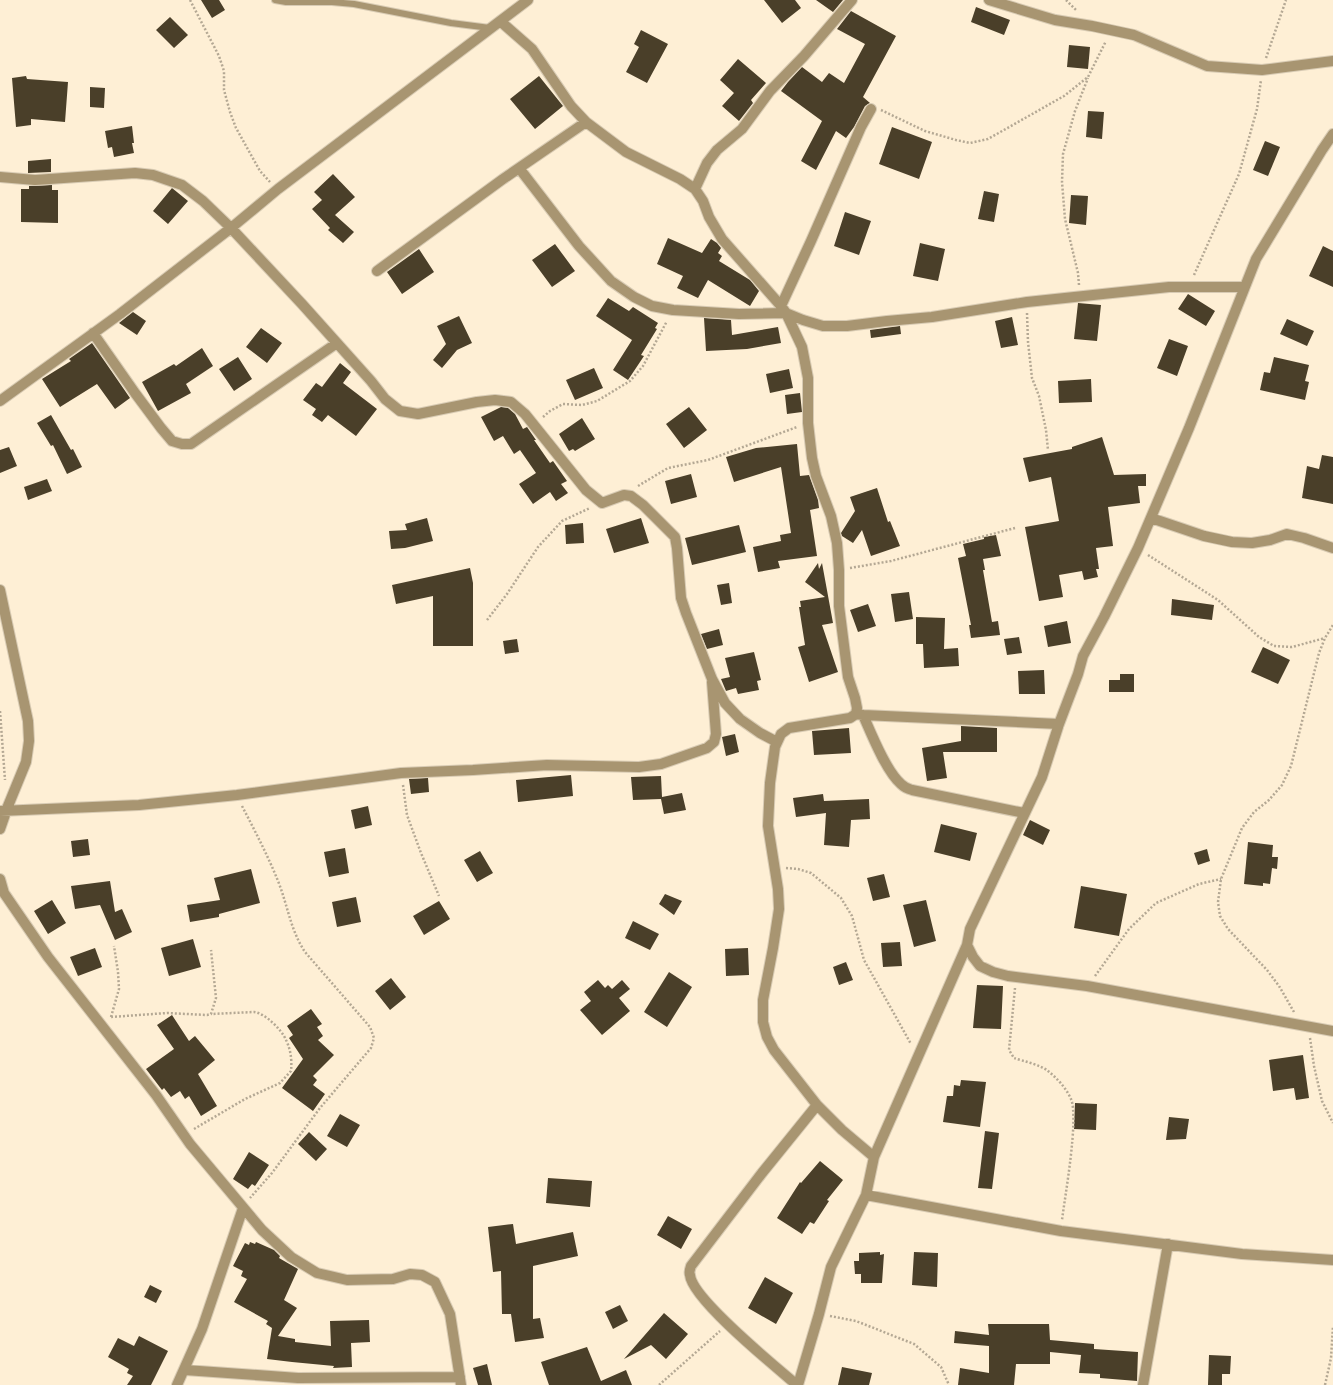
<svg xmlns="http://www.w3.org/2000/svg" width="1333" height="1385" font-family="'Fira Sans',sans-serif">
<rect width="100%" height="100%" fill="#feefd5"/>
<path fill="#4a3f29" d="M201,0H219L225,10L212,18Z
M764,0H795L801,8L782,23Z
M816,0H843L833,12Z
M976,7L1010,20L1004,35L971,22Z
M851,11L896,36L863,97L870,103L865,106L854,127L846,138L836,131L816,170L801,161L822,121L781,91L788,82L802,67L822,82L829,73L844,83L865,44L837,29Z
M170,17L188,35L174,48L156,30Z
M641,30L668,44L647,83L626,72L639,47L634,44Z
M1069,45L1090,47L1088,69L1067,67Z
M738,59L766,83L751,100L753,103L739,121L722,106L734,93L720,80Z
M26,76L27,79L68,82L65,122L31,119V125L16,127L12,78Z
M539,76L563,106L535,129L510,99Z
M90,87L105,88L104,108L90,107Z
M1088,111L1104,112L1102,139L1086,137Z
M132,126L134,143H132L134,153L114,157L112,147L108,148L105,131Z
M892,127L932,142L919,179L879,164Z
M1265,141L1280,147L1268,176L1253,170Z
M51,159V172L28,173V161Z
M333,174L355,197L335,215L354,232L343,243L328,230L330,228L312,209L322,200L314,192Z
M52,185V190H58V223L21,222V189H29V186Z
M172,188L188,201L168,224L153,211Z
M984,191L999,194L994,222L978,219Z
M1071,195L1088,196L1086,225L1069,223Z
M845,212L871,221L859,255L834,246Z
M668,238L702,253L711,239L717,243L721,248L718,253L722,256L719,261L750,280L759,291L750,306L708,280L698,298L677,288L683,276L657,264Z
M920,243L945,249L938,281L913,276Z
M555,244L575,271L552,287L532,260Z
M1323,246L1333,251V287L1309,276Z
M419,249L434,272L402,294L387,272Z
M1188,294L1215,311L1206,326L1178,309Z
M608,298L629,311L633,307L658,323L655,328L657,329L641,355L644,356L628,380L613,370L632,340L596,316Z
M1078,303L1101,305L1097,341L1074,339Z
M133,312L146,321L137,335L119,323Z
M459,316L472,343L457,350L442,368L433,360L446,344L437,326Z
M1012,317L1018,345L1001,348L995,321Z
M704,318L731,320L732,335L778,327L781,343L747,349L706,351Z
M1287,319L1314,331L1307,346L1280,334Z
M900,326L901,334L871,338L870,330Z
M261,328L282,343L267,363L246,347Z
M1169,339L1188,346L1177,376L1157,368Z
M92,343L130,398L115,409L97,384L60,407L42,379L71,361L69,359Z
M202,348L213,366L186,384L191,393L158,411L142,382L174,364L176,366Z
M238,357L252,379L234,391L219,369Z
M1274,357L1309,365L1305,381L1309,382L1305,400L1260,390L1264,372L1270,373Z
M340,363L351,372L343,383L377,409L356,436L328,415L322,422L312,415L316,409L303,400L316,383L322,387Z
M594,368L603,388L575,400L566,380Z
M789,369L793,388L770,393L766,374Z
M1091,379L1092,402L1059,403L1058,381Z
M800,393L802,412L787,414L785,395Z
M501,407L508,408L515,414L523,429L527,427L536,440H534L550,463L553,461L567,481L561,484L568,493L556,501L550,492L533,504L519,484L536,473L520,450L514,454L503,436L494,441L481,417Z
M689,407L707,430L684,448L666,424Z
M51,415L71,450L73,449L82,467L67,474L53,445L51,446L37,423Z
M582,418L595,439L575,451L573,449L569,451L559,434Z
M1102,437L1114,475L1146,474V486H1138L1140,503L1108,507L1113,546L1096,548L1099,569H1096L1098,577L1084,580L1082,571L1059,575L1063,597L1039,601L1025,527L1059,521L1051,477L1029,482L1023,458L1072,449V447Z
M797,444L800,476L809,475L818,500L819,508L810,510L817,556L778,561L780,568L758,572L753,547L781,541L780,535L791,533L781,467L734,482L726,457L756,448Z
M9,447L17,466L0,473V450Z
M1322,455L1333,457V504L1302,498L1307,466L1319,469Z
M691,474L697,497L671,504L665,481Z
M47,479L52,491L28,500L24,487Z
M877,488L888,522L890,521L900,546L871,556L862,530L853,543L842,536L841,533L855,511L850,497Z
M427,518L433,541L405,548L391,549L389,531L407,530L405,524Z
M641,518L649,543L614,553L606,529Z
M583,523L584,543L566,544L565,525Z
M739,525L746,552L692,565L685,538Z
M996,535L1001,556L983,559L985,570H983L992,622L998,621L1000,635L971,638L969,625H971L958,558L966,556L963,544L984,539V537Z
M818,563L819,569L822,563L833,623L822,625L838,672L809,682L798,647L805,645L799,607H801L800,601L825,597L805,582Z
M470,568L473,583V646H433V596L396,604L392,585Z
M729,583L732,603L721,605L717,585Z
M909,592L913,619L895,622L891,594Z
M1172,599L1214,605L1212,620L1171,615Z
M868,604L876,626L858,632L850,610Z
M916,617L945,618L944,649L958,648L959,666L924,668L923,644H916Z
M1067,621L1071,643L1048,647L1044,626Z
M719,629L723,645L707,649L701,634Z
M1019,637L1022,653L1007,655L1004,639Z
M517,639L519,652L505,654L503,641Z
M1263,647L1290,660L1278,684L1251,672Z
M754,652L761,680L757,681L759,690L738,694L736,688L726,691L721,679L730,677L725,658Z
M1044,670L1045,694H1019L1018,671Z
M1120,674H1134V692H1109V680H1120Z
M961,726L997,728V752H943L947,778L927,781L922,748L961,741Z
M849,728L851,753L814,755L812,731Z
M735,734L739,752L726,756L722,737Z
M571,775L573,796L518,802L516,780Z
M661,776L662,797L682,793L686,810L664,814L661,799L633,800L631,777Z
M428,778L429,792L411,794L409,779Z
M823,794L824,801L869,799L870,819L851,820L849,847L824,845L826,813L796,817L793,798Z
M368,806L372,825L355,829L351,810Z
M1030,820L1050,830L1043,845L1023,835Z
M941,824L977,833L970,861L934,852Z
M88,839L90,855L73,857L71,841Z
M1248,842L1273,845L1272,857H1278L1277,869L1272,868L1270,884L1263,883V886L1244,884Z
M345,848L349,873L329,877L324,852Z
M1207,849L1210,861L1198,865L1194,853Z
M480,851L493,873L477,882L464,860Z
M251,869L260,903L219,914V917L190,922L187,905L220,900L214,878Z
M884,874L890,897L873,901L867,878Z
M110,881L115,912L122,909L132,932L115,940L100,905L75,909L71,886Z
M1081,886L1127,894L1119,936L1074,928Z
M665,894L682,901L674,915L659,904Z
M356,897L361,922L337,927L332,902Z
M52,900L66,923L48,934L34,911Z
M926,900L936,941L914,947L903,905Z
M439,901L450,919L424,935L413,916Z
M633,921L659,934L650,950L625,938Z
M193,939L201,967L169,976L161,948Z
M900,942L902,966L883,967L881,943Z
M95,948L102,967L78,976L70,957Z
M748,948L749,975L726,976L725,949Z
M846,962L853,980L839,985L833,967Z
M669,972L692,987L667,1027L644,1012Z
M391,978L406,997L390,1010L375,991Z
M598,980L605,988L608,985L612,989L622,980L630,989L619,998L630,1011L602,1035L580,1010L591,1001L584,992Z
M977,985L1003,986L1001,1029L973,1028Z
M311,1009L322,1024L317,1027L323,1036L318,1040L334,1055L313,1076L317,1080L313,1085L325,1094L313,1111L282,1088L303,1059L289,1038L293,1035L287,1026Z
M172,1015L189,1041L195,1036L215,1060L198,1074L217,1106L201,1116L189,1096L185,1099L180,1091L171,1097L164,1088L162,1090L146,1069L174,1049L157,1025Z
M1303,1055L1309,1098L1296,1100L1294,1088L1273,1091L1269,1060Z
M961,1080L986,1082L980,1127L943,1122L947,1096H953L954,1085L960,1086Z
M1075,1103L1097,1104L1096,1130L1074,1129Z
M340,1114L360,1125L347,1147L327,1136Z
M1169,1117L1189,1119L1186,1139L1166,1140Z
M985,1131L999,1133L992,1189L978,1188Z
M309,1132L327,1149L316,1161L298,1144Z
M249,1152L269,1165L255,1186L252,1184L248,1189L233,1179Z
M820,1161L843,1180L827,1200L829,1201L814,1224L810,1222L802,1234L777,1218L800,1182L801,1183Z
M548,1178L592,1181L590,1207L546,1203Z
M668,1216L692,1229L681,1249L657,1235Z
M513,1224L516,1244L573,1232L578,1256L533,1266V1319L540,1318L544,1338L515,1342L511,1314H502L501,1271L493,1272L488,1227Z
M250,1242L255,1244L256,1242L274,1250L280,1256L279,1258L298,1269L284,1300L297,1308L278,1336L295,1339V1342L331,1346L330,1321L369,1320L370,1342L351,1343L352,1367L333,1368L334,1366L292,1362L267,1359L272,1328L266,1324L268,1321L234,1302L247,1279L241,1276L243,1271L233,1266L245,1243L249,1245Z
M880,1252V1255L884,1254L882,1283H861V1274H855L854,1261H859V1253Z
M914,1252L938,1253L937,1287L912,1285Z
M765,1277L793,1293L776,1324L748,1308Z
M150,1285L162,1291L156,1303L144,1297Z
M620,1305L628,1321L613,1329L605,1312Z
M664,1313L688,1334L666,1359L651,1345L624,1359Z
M988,1324H1049L1050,1340L1094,1344V1349L1138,1352L1137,1381L1100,1378V1374L1079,1373L1081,1355L1050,1352V1364H1016L1014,1385H958L960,1368L989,1373V1346L954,1343L955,1331L989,1335Z
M139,1336L168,1351L151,1385H127L133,1376L127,1373L129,1369L108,1357L118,1338L134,1346Z
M587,1347L601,1381L626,1370L632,1385H549L541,1362Z
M1209,1355L1231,1356L1230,1374H1222V1385H1208Z
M487,1364L492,1385H478L473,1368Z
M842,1367L872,1373L869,1385H838Z"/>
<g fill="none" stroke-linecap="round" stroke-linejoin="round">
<defs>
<path id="service" d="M275,0L286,2H332L354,4L451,23L490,28"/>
<path id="minor" d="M989,0L1055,20L1092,26L1134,35L1207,66L1262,70L1333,61
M500,21L532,49L571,106L586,122L626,152L680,179L695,189L703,201L709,217L722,239L781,306L786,313L802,347L808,378V423L812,458L816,476L831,516L837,543L839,570V606L848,677L855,698L857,708L856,714L850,718L789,728L781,734L775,747L770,783L768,826L778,889L779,909L773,948L763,1000V1022L767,1037L774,1050L817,1105L842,1130L874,1157
M1333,134L1322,150L1256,259L1189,428L1138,548L1104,617L1083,656L1078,674L1059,724L1042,777L970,929L967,945L973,957L980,966L993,972L1008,976L1087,986L1333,1031
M519,168L579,246L611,281L634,297L652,306L673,310L739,314L786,313L803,320L823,326H847L887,321L932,317L1027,302L1169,287H1245
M0,177L35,180L135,173L153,175L182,185L203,201L231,228L302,304L371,381L385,399L400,411L418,414L477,402L495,400L511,402L525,414L586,490L602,503L624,495L631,496L643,505L675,537L677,548L681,598L686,613L712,679L725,703L740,719L760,733L777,742
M695,189L707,163L717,150L742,129L770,91L804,56L852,0
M377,271L503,179L586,122
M781,306L811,241L861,127L871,109
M93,333L135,393L161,428L172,441L182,444H191L337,343
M0,401L120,314L231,228L278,189L528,0
M1151,518L1204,536L1232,542L1252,543L1270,540L1287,534L1304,538L1333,548
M0,590L28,721L29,741L26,762L8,806L0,829
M856,714L863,715C871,733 886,771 901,784C904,787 908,789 912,790L1024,813
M863,715L1059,724
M0,811L139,805L237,795L401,773L473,770L547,765L639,767L661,764L707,748L714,742L716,734L712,682
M0,879L4,893L48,957L156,1095L190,1144L262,1230L291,1257L317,1273L347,1280L393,1279L410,1274L422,1275L435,1282L450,1314L461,1385
M866,1195L1061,1231L1242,1254L1333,1260
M185,1370L298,1378L460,1377
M177,1385L202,1329L243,1208
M797,1385C776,1367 692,1299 690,1275C689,1273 690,1269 691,1266L762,1173L817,1105
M798,1385L819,1314L831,1267L866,1195L874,1157L967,945
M1143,1385L1168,1244"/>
</defs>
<use href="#service" stroke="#d8cbb4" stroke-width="8"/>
<use href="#minor" stroke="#d8cbb4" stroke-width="12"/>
<path stroke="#b4a894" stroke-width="2.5" stroke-dasharray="2 2" stroke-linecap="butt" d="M190,0L219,56L224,71V90L230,112L236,128L260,171L270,182
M1066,0L1077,11
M1266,58L1286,0
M881,110L925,131L956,140L970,143L988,139L1064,96L1088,77L1106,41
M1194,275L1239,174L1257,109L1261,80
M1079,285L1078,273L1065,219L1062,182L1063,154L1075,111L1088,78
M1027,313L1028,342L1032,378L1039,396L1046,430L1048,450
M543,417L550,411L563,404L582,405L597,401L630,381L643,366L667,321
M638,486L668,468L708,460L797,427
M1148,555L1218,600L1259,637L1274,646L1292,647L1325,638
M850,568L891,561L1015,528
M487,620L507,594L538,547L562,521L590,508
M0,711L5,780
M403,785L407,815L421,853L439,896
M242,806C255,831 268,856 278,881C288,906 290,929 305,952L370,1027L374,1038L371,1048L320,1108L272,1173L250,1198
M786,868L798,869L811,873L841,898L852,916L864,960L911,1044
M1095,976L1129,929L1156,903L1199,884L1221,879
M1015,988L1009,1050L1014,1058C1023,1061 1041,1065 1048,1071C1057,1078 1066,1088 1071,1099C1079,1118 1065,1196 1062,1220
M1294,1012L1279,986L1267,970L1228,929L1220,916L1218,902L1221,879L1242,828L1254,812L1269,800L1282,785L1291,766L1319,653L1325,638L1333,625
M111,1017L167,1013L207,1015L211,1014L216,998L211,950
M111,1017L119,989L118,972L114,946
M1310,1038L1314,1066L1322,1101L1333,1123
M194,1129L245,1099L280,1083L291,1071C292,1061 291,1050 286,1040C282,1030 265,1013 254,1012L211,1014
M830,1316L856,1321L914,1344L941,1367L949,1385
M659,1385L720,1331
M1325,1385L1331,1358L1333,1326"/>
<use href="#service" stroke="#a89571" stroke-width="6"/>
<use href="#minor" stroke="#a89571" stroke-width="10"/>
</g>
</svg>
